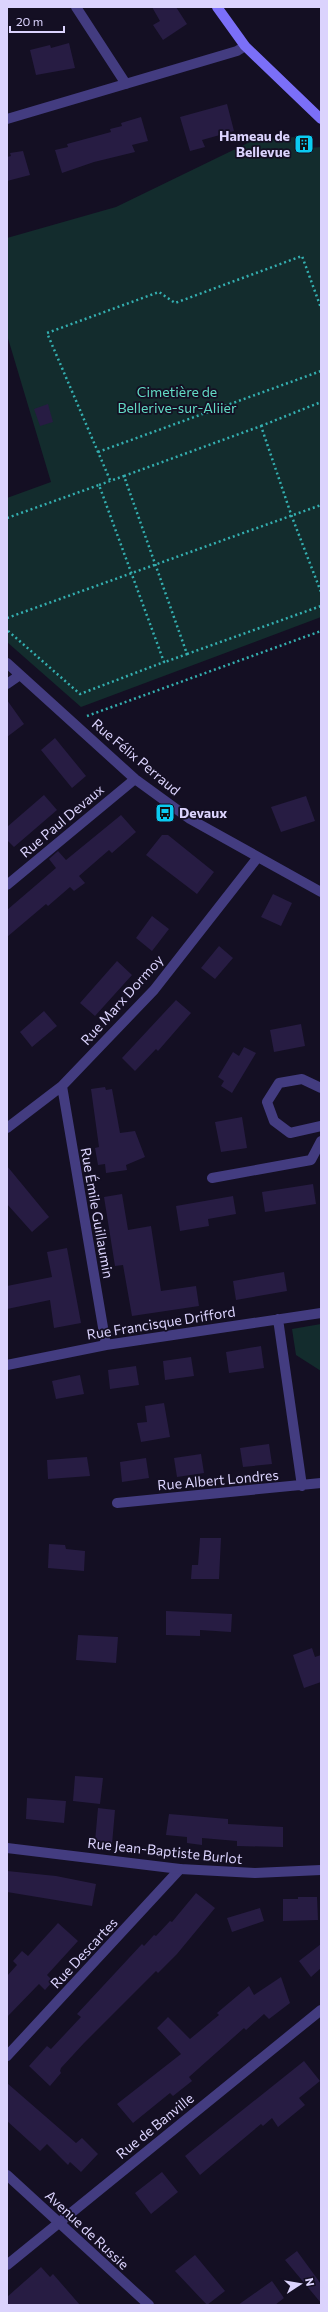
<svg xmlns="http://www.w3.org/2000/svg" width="328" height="2312" font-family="Commissioner,sans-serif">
<rect width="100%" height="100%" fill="#140f23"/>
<path fill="#132c2d" d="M298,137V149L321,147V617L81,707L7,642V498L51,482L7,335V238L116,207L256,139Z
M321,1324V1371L296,1355L292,1329Z"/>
<path fill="#271c43" d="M152,7H176L187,24L163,40L153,25L160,21Z
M69,43L75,68L36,75L30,50L50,45L51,48Z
M227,104L234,131L202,140L205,147L190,151L180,117Z
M141,117L148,141L132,145L135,152L94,162L62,173L55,150L68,147L67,144L111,132L110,129L122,126L121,123Z
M23,151L30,175L7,181V157L11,156L10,153Z
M48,404L53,422L40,426L34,409Z
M7,700L24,724L7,737Z
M55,738L86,776L72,788L41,750Z
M44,795L57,810L14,847L7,840V827Z
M306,796L315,821L281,832L271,807Z
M121,815L136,832L112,853L109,850L79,876L85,883L74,891L70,887L48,906L46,904L7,937V910L56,868L49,859L58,851L66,860Z
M162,835H168L214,872L197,894L146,855Z
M273,894L292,903L281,926L261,917Z
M152,916L169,929L152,951L136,938Z
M219,946L233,958L215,979L201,968Z
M117,961L132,975L95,1016L80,1003Z
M176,1000L191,1013L158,1051L156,1049L135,1071L122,1058Z
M44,1011L57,1026L32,1047L20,1032Z
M301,1024L305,1046L274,1052L270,1030Z
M244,1047L256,1053L232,1093L221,1086L224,1081L218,1077L233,1052L239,1056Z
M105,1087L106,1090L112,1089L120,1133L135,1131L145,1157L126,1165L127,1170L106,1173L105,1164L98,1165L95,1148L99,1147L91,1089Z
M242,1117L247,1148L221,1152L215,1122Z
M7,1166L49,1217L32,1232L7,1204Z
M313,1184L316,1204L265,1212L262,1192Z
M122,1194L128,1230L151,1226L161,1291L196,1286L199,1306L132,1316L123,1265L115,1266L104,1197Z
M233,1196L236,1214L208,1219L209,1226L180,1231L176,1206Z
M67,1248L81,1323L54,1328L50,1300L7,1309V1286L52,1277L47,1252Z
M284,1272L287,1291L236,1300L233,1281Z
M261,1346L264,1368L229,1373L226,1352Z
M191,1357L194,1376L165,1380L163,1361Z
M136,1366L139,1385L110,1389L108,1370Z
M80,1375L84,1394L56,1399L52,1381Z
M164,1403L170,1437L141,1442L137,1423L147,1422L145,1406Z
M269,1444L272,1464L243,1467L240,1448Z
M201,1454L204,1473L177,1477L174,1458Z
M87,1457L90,1476L48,1479L47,1460Z
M146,1458L149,1478L122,1482L120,1462Z
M200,1538H221L219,1579H191L192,1565H198Z
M49,1544L65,1545L66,1549L85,1551L84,1571L48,1568Z
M166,1611L232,1614L231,1632L200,1630V1636L166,1635Z
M78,1635L118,1637L116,1663L76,1660Z
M312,1648L315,1657L321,1655V1682L304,1688L293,1655Z
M75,1776L103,1778L100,1804L73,1801Z
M27,1798L66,1801L64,1823L26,1819Z
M98,1808L115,1810L112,1844L95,1842Z
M169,1814L228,1819V1824L283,1827V1847L237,1846V1841L202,1838V1845L187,1843V1837L166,1835Z
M7,1871L56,1876L96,1884L92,1906L7,1892Z
M196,1893L215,1908L177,1954L158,1973L156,1971L84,2043L61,2068L60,2071L61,2073L50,2086L29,2066L47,2046L51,2049L81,2017L77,2014L142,1944L144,1946L154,1935L156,1936L170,1921L172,1922Z
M298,1897H317L318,1920L283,1921V1899H298Z
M260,1908L264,1921L232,1932L227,1918Z
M58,1923L78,1941L47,1975L53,1981L45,1990L39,1984L7,2017V1976L17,1965L13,1961L22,1951L28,1956Z
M321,1944V1968L311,1977L299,1961Z
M281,1977L290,2003L269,2019L264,2014L246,2030L244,2028L189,2077L192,2081L173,2096L170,2093L133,2123L117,2104L181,2054L157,2028L168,2017L190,2039L219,2015L217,2013L249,1986L254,1995Z
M304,2061L320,2081L299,2098L305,2105L278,2127L272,2118L263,2126L261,2124L200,2175L185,2156Z
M7,2083L76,2143L82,2138L98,2154L81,2172L70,2162L68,2165L47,2144L40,2151L7,2121Z
M162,2172L178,2192L151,2214L135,2193Z
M297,2251L321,2284V2303L285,2260Z
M195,2255L225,2291L207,2305L175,2271Z
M41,2267L50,2277L53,2274L80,2305H7V2297Z
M272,2281L284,2298L275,2305H238Z"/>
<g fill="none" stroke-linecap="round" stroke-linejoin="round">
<path stroke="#34afb0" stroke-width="2.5" stroke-dasharray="2 3" stroke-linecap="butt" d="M261,426L321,402
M98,452L321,371
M124,476L261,426L292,517L321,592
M110,480L47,333L159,292L175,303L302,256L321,308
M99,485L124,476L187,654L165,662
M7,518L99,485L164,662L80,694L7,630
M7,618L321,505
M187,654L321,606
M87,716L321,631"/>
<path stroke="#433c80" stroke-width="10" d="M76,7L126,84
M7,119L237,51L245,46
M7,663L135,779L190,819L321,892
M7,684L20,675
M7,885L135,779
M62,1086L106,1345
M321,1088L302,1079L279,1083L267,1102L274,1121L290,1133L321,1126
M7,1128L62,1086L154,990L258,857
M212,1178L311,1160L321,1141
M278,1319L302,1486
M7,1365L106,1345L321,1313
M117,1503L321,1483
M7,2056L180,1869
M7,2265L321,2010"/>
<path stroke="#433c80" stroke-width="10" d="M7,1848L180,1869L255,1873L321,1870
M7,2175L149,2305"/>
<path stroke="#7b6ff8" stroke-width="10" d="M217,7L245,46L321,119"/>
</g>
<defs>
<symbol id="building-square" viewBox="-11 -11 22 22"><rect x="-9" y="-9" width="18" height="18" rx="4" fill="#0bcbf1" stroke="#140f23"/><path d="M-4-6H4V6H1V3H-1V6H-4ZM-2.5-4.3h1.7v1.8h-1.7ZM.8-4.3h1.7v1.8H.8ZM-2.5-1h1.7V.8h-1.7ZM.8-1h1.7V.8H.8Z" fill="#111"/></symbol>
<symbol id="bus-square" viewBox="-11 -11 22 22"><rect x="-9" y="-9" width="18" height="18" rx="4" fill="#0bcbf1" stroke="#140f23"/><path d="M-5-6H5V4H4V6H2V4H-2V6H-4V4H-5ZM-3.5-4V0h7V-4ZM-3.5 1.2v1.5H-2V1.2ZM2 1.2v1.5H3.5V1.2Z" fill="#111"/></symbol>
</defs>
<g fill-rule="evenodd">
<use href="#building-square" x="293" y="133" width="22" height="22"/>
<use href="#bus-square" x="154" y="802" width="22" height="22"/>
</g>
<g text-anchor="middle" stroke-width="3.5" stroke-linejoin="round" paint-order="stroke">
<g font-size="14" font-weight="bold" fill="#dbd3fd" stroke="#140f23" text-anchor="end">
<text x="290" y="141">Hameau de<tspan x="290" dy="16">Bellevue</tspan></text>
<text x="179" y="818" text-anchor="start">Devaux</text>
</g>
<g font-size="14" fill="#62dac4" stroke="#140f23">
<text x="177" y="397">Cimetière de<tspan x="177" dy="16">Bellerive-sur-Aliier</tspan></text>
</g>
<g font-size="14" fill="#dbd3fd" stroke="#140f23">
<text transform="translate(136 757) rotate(40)" y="5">Rue Félix Perraud</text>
<text transform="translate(62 821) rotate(-40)" y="5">Rue Paul Devaux</text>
<text transform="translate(122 1000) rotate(-48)" y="5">Rue Marx Dormoy</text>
<text transform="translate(97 1213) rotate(80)" y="5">Rue Émile Guillaumin</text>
<text transform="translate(161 1323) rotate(-9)" y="5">Rue Francisque Drifford</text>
<text transform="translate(218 1480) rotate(-5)" y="5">Rue Albert Londres</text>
<text transform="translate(165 1851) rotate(6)" y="5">Rue Jean-Baptiste Burlot</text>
<text transform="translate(84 1953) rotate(-47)" y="5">Rue Descartes</text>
<text transform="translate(155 2126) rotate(-39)" y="5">Rue de Banville</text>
<text transform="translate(87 2230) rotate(43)" y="5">Avenue de Russie</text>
</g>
</g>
<rect width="328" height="2312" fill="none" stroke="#dbd3fd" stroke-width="16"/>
<g transform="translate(300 2284) rotate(78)" stroke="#140f23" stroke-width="3" paint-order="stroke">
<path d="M0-3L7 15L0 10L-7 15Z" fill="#dbd3fd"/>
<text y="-6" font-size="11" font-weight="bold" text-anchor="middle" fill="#dbd3fd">N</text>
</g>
<path d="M10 26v6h54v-6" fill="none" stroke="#dbd3fd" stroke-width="2"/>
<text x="16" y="26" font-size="12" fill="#dbd3fd" stroke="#140f23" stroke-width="3" paint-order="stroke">20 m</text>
</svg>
